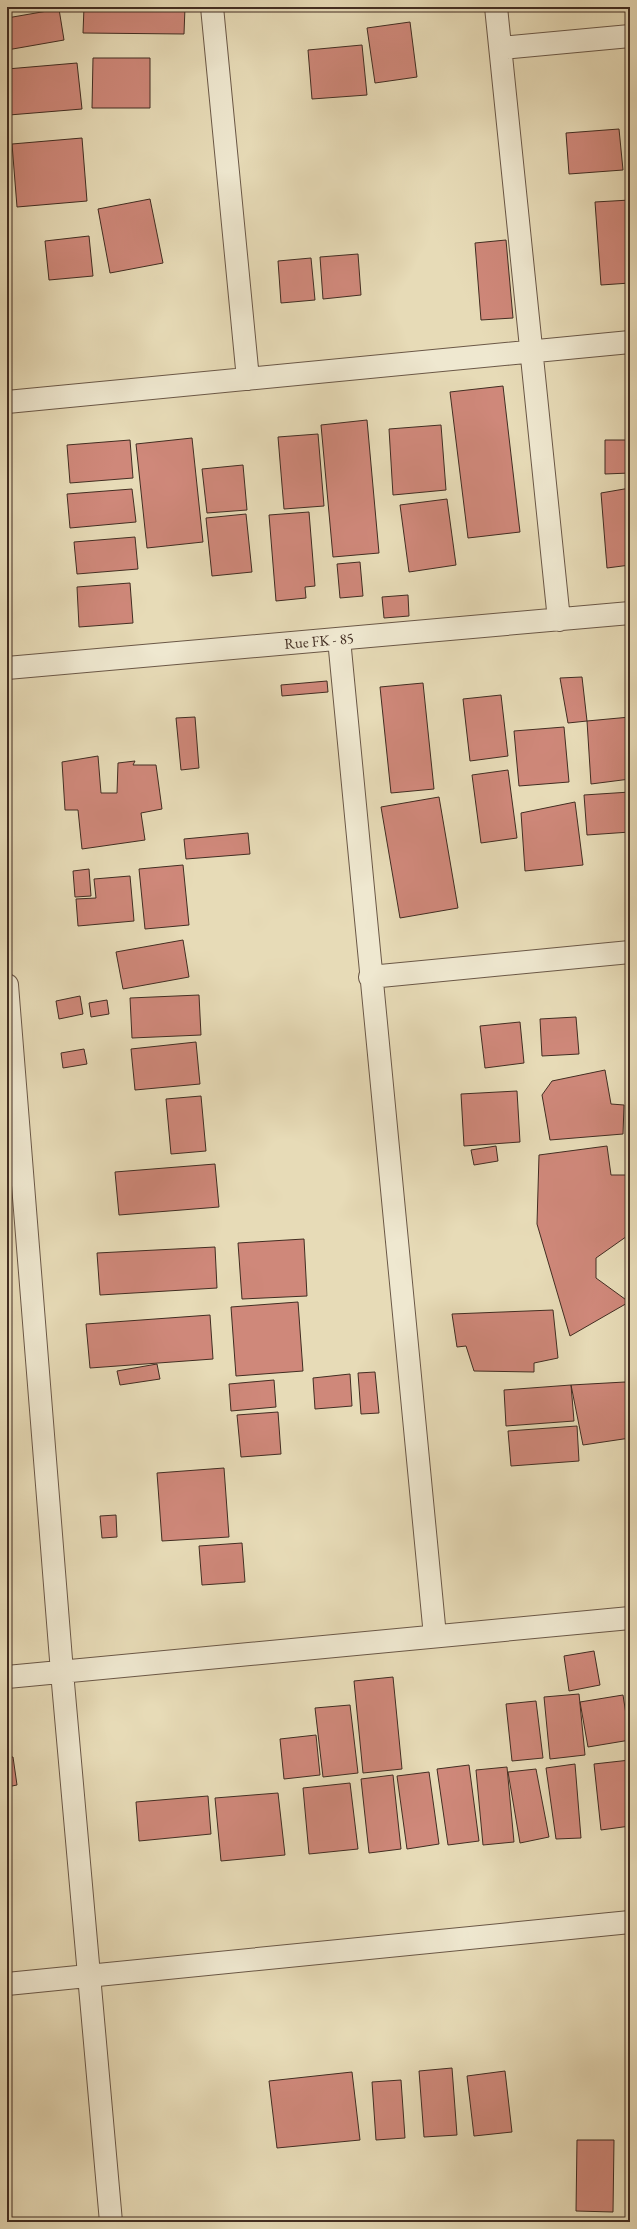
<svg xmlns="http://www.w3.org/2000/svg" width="637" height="2229" font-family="'EB Garamond',serif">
<rect width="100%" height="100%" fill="#e7dbb7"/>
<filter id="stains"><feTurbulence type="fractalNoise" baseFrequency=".005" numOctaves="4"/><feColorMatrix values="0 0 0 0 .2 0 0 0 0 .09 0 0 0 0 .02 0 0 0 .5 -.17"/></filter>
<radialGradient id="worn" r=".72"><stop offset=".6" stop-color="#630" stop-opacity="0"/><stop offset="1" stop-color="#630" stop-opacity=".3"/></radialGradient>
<path fill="#cf887a" stroke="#422d22" d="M84,7H185L184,34L83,33Z
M59,9L64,40L7,50V18Z
M410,22L417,77L375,83L367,28Z
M362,45L367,95L312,99L308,50Z
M93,58H150V108H92Z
M77,63L82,109L9,115L7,69Z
M619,129L623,170L569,174L566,133Z
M82,138L87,201L17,207L12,144Z
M150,199L163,263L110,273L98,209Z
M630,200V283L601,285L595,202Z
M89,236L93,276L49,280L45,241Z
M506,240L513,318L481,320L475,243Z
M358,254L361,295L323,299L320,257Z
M311,258L315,300L281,303L278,261Z
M503,386L520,532L468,538L450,392Z
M367,420L379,553L333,557L321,425Z
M441,425L446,490L393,495L389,429Z
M318,434L324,506L284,509L278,437Z
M192,438L203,542L147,548L136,444Z
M130,440L133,478L70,483L67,445Z
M605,440H630V473L605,474Z
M243,465L247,510L207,513L202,469Z
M630,488V565L607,568L601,493Z
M132,489L136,522L70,528L67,494Z
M447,499L456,565L409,572L400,505Z
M309,512L315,586L305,587L306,598L276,601L269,515Z
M246,514L252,572L212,576L206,518Z
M135,537L138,569L77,574L74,542Z
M360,562L363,596L340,598L337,564Z
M130,583L133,623L79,627L77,587Z
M408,595L409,616L384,618L382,597Z
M582,677L587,721L568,723L560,678Z
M327,681L328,692L282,696L281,685Z
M423,683L434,789L391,793L380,687Z
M501,695L508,756L470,761L463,699Z
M195,717L199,768L181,770L176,718Z
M630,717V779L591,784L587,721Z
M564,727L569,782L519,786L514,731Z
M98,756L101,793H117L118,763L135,761L133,765H156L162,809L141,813L145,840L82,849L78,810H65L62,762Z
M508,770L517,838L481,843L472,775Z
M630,792V832L587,835L584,795Z
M439,797L458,908L400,918L381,807Z
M575,802L583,865L525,871L521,813Z
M248,833L250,854L186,859L184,839Z
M183,865L189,925L145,929L139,869Z
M89,869L91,896L75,897L73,871Z
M130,876L134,921L78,926L76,899L96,898L94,879Z
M183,940L189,977L123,989L116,952Z
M199,995L201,1035L132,1038L130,998Z
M80,996L83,1014L59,1019L56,1001Z
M107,1000L109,1014L91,1017L89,1003Z
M576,1017L579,1054L542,1056L540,1019Z
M520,1022L524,1063L485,1068L480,1026Z
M196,1042L200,1084L135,1090L131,1049Z
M84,1049L87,1064L63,1068L61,1053Z
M605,1070L611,1104L624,1105L623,1134L550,1140L542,1095L552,1081Z
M517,1091L520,1142L464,1146L461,1094Z
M201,1096L206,1151L171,1154L166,1099Z
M496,1146L498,1161L474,1165L471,1150Z
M607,1146L611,1175H630V1234L596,1258V1278L629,1302L570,1336L537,1224L539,1155Z
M215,1164L219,1207L119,1215L115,1172Z
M304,1239L307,1296L242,1299L238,1243Z
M215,1247L217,1288L100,1295L97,1253Z
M298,1302L303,1371L236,1376L231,1307Z
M553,1310L558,1358L534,1363V1372L474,1371L466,1346L457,1347L452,1314Z
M210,1315L213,1359L90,1368L86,1324Z
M157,1364L160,1379L120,1385L117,1371Z
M375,1372L379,1413L361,1414L358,1373Z
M350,1374L352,1406L315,1409L313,1378Z
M274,1380L276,1407L231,1411L229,1384Z
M625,1382L630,1394V1438L583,1445L571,1385Z
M571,1385L574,1421L506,1426L504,1390Z
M278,1412L281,1454L241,1457L237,1415Z
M577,1426L579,1461L511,1466L508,1431Z
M224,1468L229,1537L162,1541L157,1473Z
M116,1515L117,1537L102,1538L100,1516Z
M242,1543L245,1582L202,1585L199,1546Z
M594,1651L600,1685L569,1691L564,1656Z
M393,1677L402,1769L363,1773L354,1681Z
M579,1694L585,1755L550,1759L544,1697Z
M623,1695L630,1740L588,1747L580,1702Z
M536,1701L543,1758L512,1761L506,1704Z
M350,1705L358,1773L323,1777L315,1708Z
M316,1735L320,1775L284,1779L280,1739Z
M7,1757H13L17,1785L7,1787Z
M630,1760V1826L601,1830L594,1764Z
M575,1764L581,1838L556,1839L546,1768Z
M469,1765L479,1841L448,1845L437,1769Z
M507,1767L514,1842L483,1845L476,1770Z
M536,1769L549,1837L520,1843L508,1772Z
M429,1772L439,1844L407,1849L397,1776Z
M393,1775L401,1849L369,1853L361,1779Z
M350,1783L358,1849L309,1854L303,1788Z
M278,1793L285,1855L221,1861L215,1798Z
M208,1796L211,1834L139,1841L136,1802Z
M452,2068L457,2135L424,2137L419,2071Z
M505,2071L512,2132L474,2136L467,2076Z
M352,2072L360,2140L277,2148L269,2081Z
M401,2080L405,2138L376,2140L372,2082Z
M577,2140H614L613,2212L576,2211Z"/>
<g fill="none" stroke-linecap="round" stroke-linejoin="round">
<defs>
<path id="minor" d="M212,7L248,379
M496,7L559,620
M501,48L630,36
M7,402L630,342
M339,639L435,1636
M7,668L630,613
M370,977L630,952
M7,985L62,1672L111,2222
M7,1677L630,1618
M7,1984L630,1922"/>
</defs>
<use href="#minor" stroke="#6b5847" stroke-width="24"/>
<use href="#minor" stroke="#efe8d0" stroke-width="22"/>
</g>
<g text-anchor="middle" stroke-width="3" stroke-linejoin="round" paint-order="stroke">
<g font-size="15" fill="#422d22" stroke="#efe8d0">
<text transform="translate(319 641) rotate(-5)" y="5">Rue FK - 85</text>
</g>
</g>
<rect width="637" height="2229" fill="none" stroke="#e7dbb7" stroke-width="24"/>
<rect x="8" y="8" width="621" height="2213" fill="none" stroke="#422d22" stroke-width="2"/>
<rect x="12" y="12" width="613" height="2205" fill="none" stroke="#422d22"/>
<rect width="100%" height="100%" filter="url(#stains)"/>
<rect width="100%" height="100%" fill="url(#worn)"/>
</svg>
